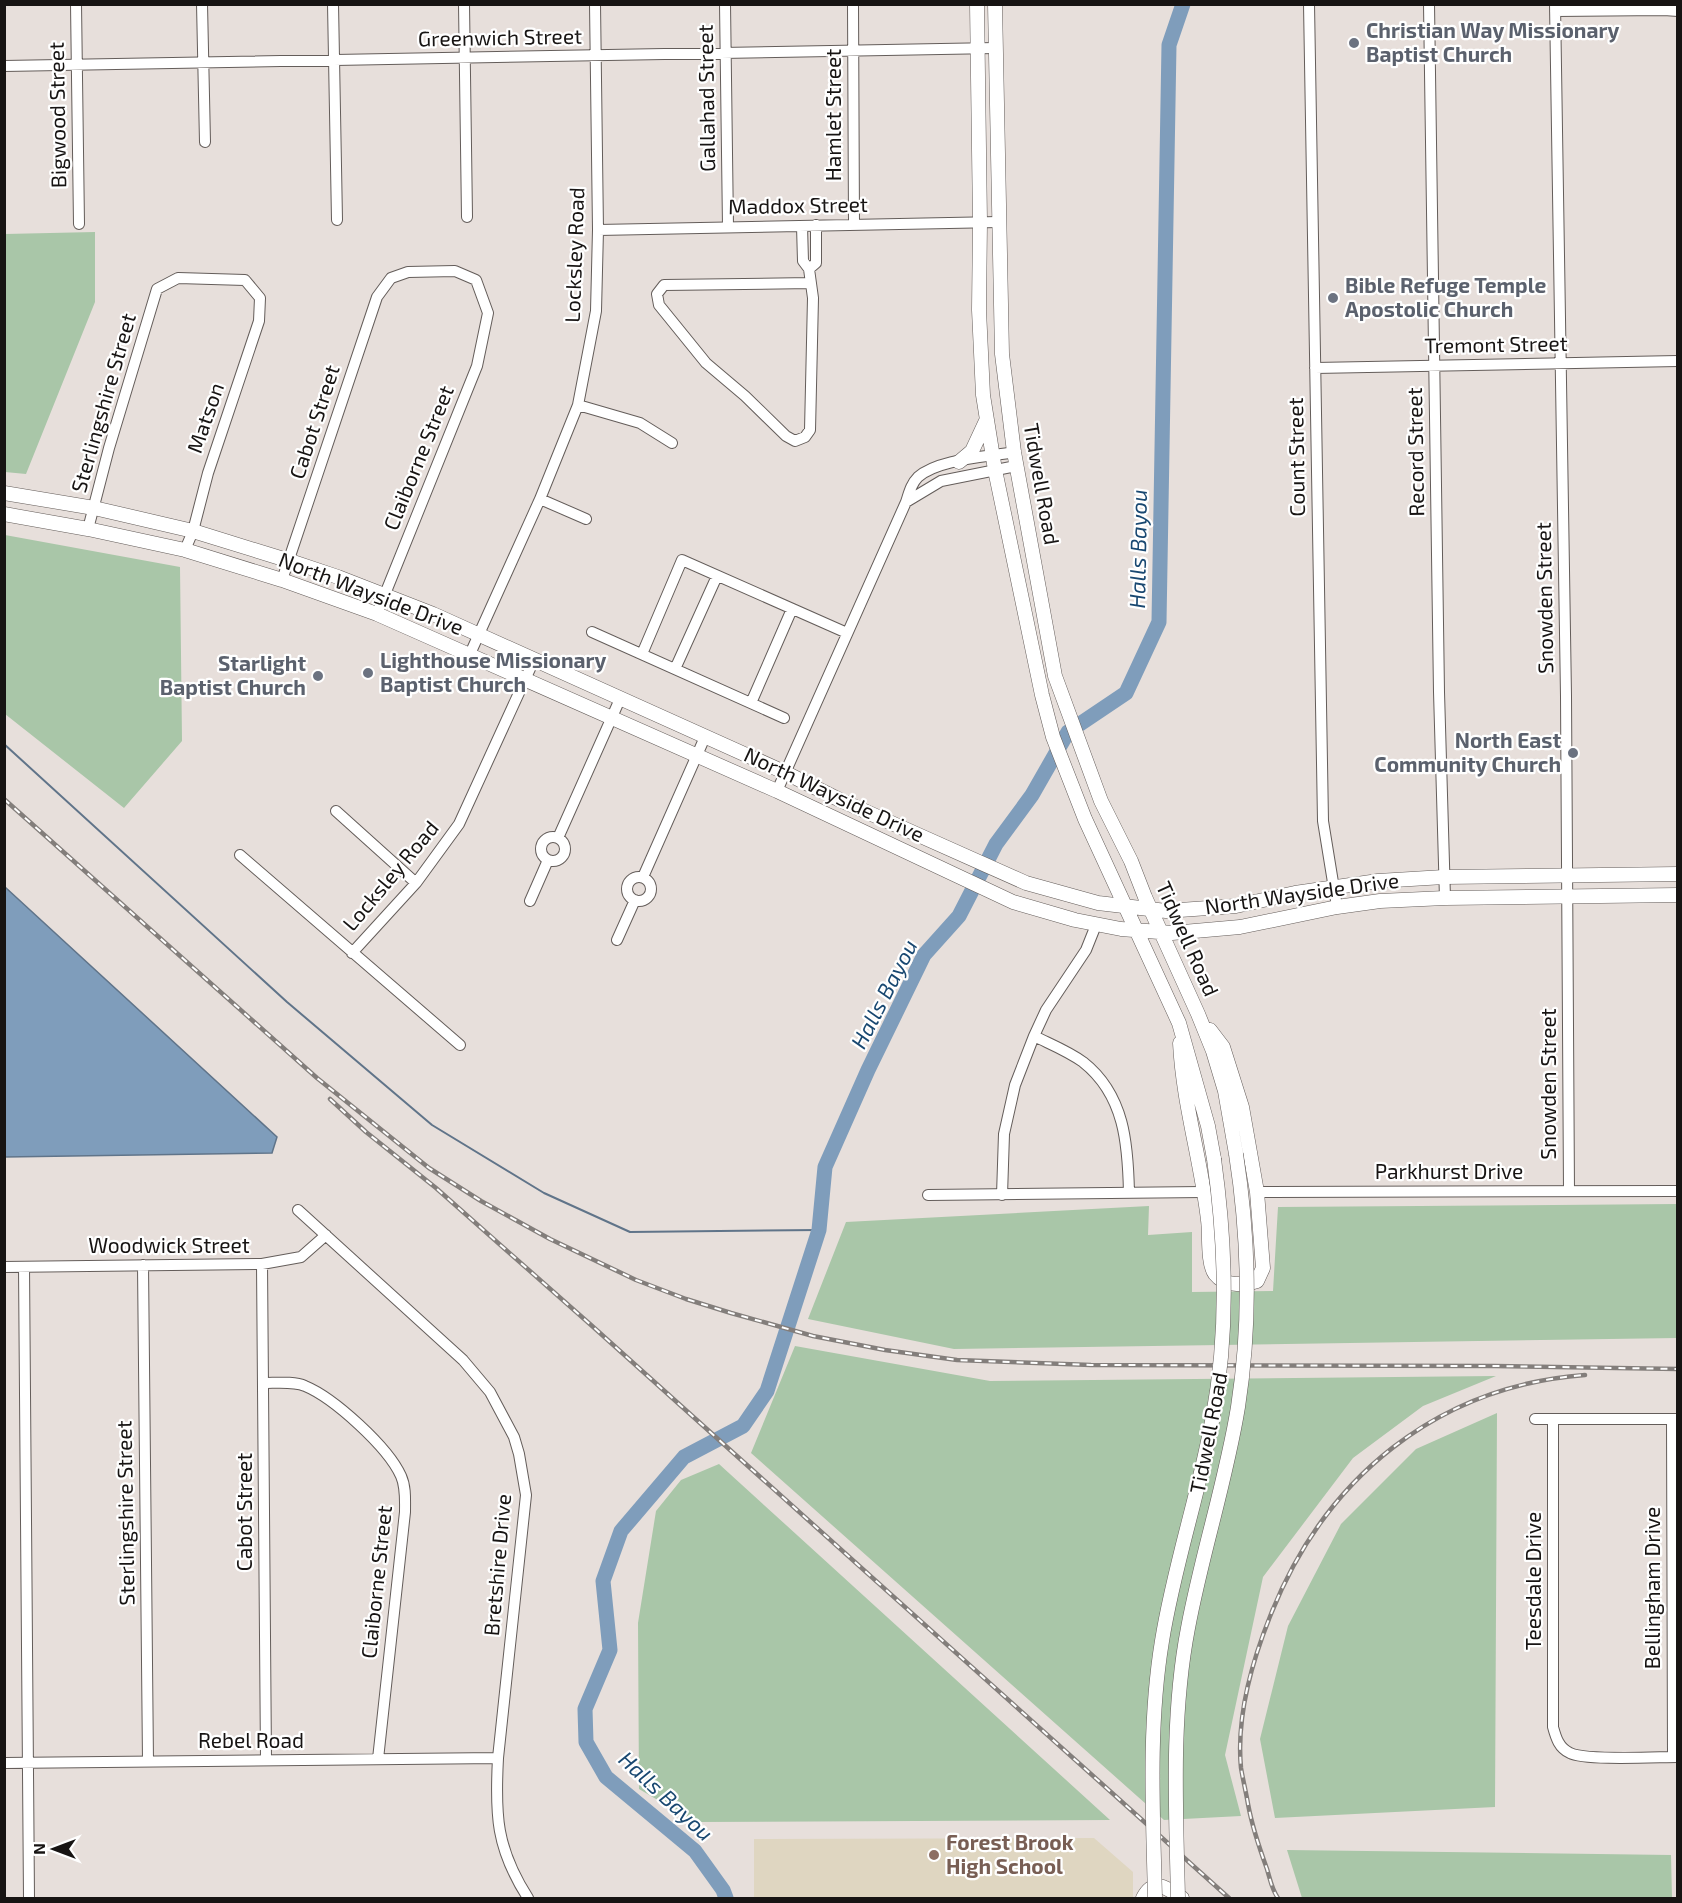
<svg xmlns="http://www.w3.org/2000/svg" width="1682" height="1903" font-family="'Exo 2',sans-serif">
<rect width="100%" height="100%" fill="#e7dfdb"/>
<path fill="#dfd6c1" d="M1094,1838L1133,1872V1898H754V1839Z"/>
<path fill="#a9c6a8" d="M95,232V302L26,474L5,472V234Z
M5,535L180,567L182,741L124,808L5,714Z
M1677,1204V1338L954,1349L808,1319L846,1222L1149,1206L1148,1235L1192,1232V1292L1273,1291L1278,1207Z
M795,1346L990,1381L1496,1376L1423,1406L1353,1458L1263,1577L1225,1755L1241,1816L1164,1820L751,1453Z
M1497,1413L1495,1807L1275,1818L1260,1739L1288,1626L1341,1524L1416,1449Z
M719,1464L1110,1820L695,1822L639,1789L638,1623L656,1511L681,1480Z
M1287,1850L1671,1855L1672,1898H1302Z"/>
<path fill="#7f9dbb" stroke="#607489" stroke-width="1.5" d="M5,887L277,1137L272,1153L5,1157Z"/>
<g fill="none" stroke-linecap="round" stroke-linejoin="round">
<path stroke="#607489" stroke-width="2" d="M4,744L287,1002L432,1125L544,1193L630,1232L819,1230"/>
<path stroke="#7f9dbb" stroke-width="15" d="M726,1898L723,1890L695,1851L606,1777L586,1742L585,1709L610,1650L603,1581L621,1531L684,1457L743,1426L767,1391L819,1230L825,1167L868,1070L924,955L959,916L996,844L1032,795L1068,732L1126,693L1159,622L1169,45L1183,4"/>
<defs>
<path id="minor" d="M76,4L79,224
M202,4L205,142
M333,4L337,220
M464,4L467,217
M725,4L728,227
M853,4L854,225
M1309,4L1323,821L1337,907
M1429,4L1439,692L1445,898
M1555,4L1566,696L1569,1191
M1555,11L1664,10L1678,11
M4,66L996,48
M802,226L803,261L809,269L813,298L810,430L805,437L795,441L786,436L745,396L706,363L659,305L657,294L664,285L811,283
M598,230L999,222
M809,269L816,263V225
M1315,368L1678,361
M578,405L640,423L672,443
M540,499L586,519
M906,502L941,481L1016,466
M88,529L109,448L157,289L178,278L245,280L260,298L259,321L208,473L193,531L185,550
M282,580L377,297L391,278L408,272L455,271L476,280L488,313L477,366L377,614
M592,632L784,718
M470,654L540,499L578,405L596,311L598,230L595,4
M642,654L682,560L847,633
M675,669L717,576
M751,703L792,609
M777,791L906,502C909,493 911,484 918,477C938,459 988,457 1014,452
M336,811L416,883
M541 849a12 12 0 1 1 24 0a12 12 0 1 1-24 0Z
M558,838L620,699
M240,855L460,1045
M643,877L705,737
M627 889a12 12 0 1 1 24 0a12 12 0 1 1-24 0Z
M530,901L548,860
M617,940L635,900
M352,953L416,883L459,824L534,660
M1034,1036C1050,1044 1068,1051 1083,1062C1125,1095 1128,1145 1129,1193
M1257,1192L1678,1191
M928,1195L1203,1192
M1002,1195L1004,1134L1015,1085L1034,1036L1046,1010L1086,950L1096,925
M298,1210L463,1360L490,1392L514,1437L519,1454L526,1495L498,1758C495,1815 496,1848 528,1898
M262,1264L266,1760
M143,1265L148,1761
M4,1267L262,1264L301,1257L326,1235
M24,1267L29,1898
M264,1383C276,1383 294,1381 305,1386C334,1398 388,1447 401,1476C406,1487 405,1500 405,1512L378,1759
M1535,1419H1677
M1553,1419V1727C1556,1738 1559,1748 1570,1753C1585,1761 1657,1757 1678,1757
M1672,1419L1673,1757
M4,1763L498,1758"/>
<path id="secondary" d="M977,4L980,222L979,310L983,395L995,470L1042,695L1053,737L1085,819L1179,1023L1208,1126L1214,1159
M995,4L1002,354L1014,452L1055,676L1101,801L1131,861L1145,897L1198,1014L1213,1051L1225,1091L1236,1154
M959,462L972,451L986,421
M4,493L94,508L193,531L290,561L338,577L433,614L784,772L840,800L1026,883L1098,903L1166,911L1236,906L1295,893L1378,881L1444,877L1678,874
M4,514L88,529L185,550L282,580L377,614L777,791L1013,902L1075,920L1121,929L1172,933L1240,927L1337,907L1380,901L1445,898L1678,895
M1180,1043C1183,1103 1201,1160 1208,1220C1210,1233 1207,1263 1215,1274C1225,1287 1244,1285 1257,1281L1263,1268L1257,1192L1242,1107L1223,1047L1210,1030
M1143,1898C1154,1877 1167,1888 1182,1898"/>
</defs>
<use href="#minor" stroke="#645d5a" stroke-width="12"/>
<use href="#secondary" stroke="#645d5a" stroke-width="15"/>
<use href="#minor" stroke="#fff" stroke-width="10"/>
<use href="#secondary" stroke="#fff" stroke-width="14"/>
<defs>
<path id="rail" d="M4,799L317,1078L429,1168L481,1201L550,1239L636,1280L686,1299L731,1313L813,1336L885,1350L957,1360L1091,1365L1495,1366L1678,1369
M330,1099L366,1132L436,1188L591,1325L1229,1898
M1278,1898C1272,1890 1270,1879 1267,1869C1259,1847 1252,1826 1248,1804C1246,1792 1243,1780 1241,1768C1236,1716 1252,1661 1271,1614C1325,1478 1437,1386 1585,1375"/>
</defs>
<use href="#rail" stroke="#837e7b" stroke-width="4.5"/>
<use href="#rail" stroke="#fff" stroke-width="2" stroke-dasharray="7" stroke-linecap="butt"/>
<defs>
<path id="secondary-bridge" d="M1155,1898C1153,1813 1148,1726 1162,1641C1174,1565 1200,1491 1213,1416C1229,1330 1226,1245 1214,1159
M1178,1898C1176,1808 1171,1716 1188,1628C1202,1553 1226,1481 1238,1407C1251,1323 1249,1238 1236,1154"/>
</defs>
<use href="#secondary-bridge" stroke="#645d5a" stroke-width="15" stroke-linecap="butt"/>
<use href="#secondary-bridge" stroke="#fff" stroke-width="14"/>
</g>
<g fill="#6b7280" stroke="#fff" stroke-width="2">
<circle cx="1354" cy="43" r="6"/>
<circle cx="1333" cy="298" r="6"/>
<circle cx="368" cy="673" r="6"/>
<circle cx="318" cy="676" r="6"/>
<circle cx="1573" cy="753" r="6"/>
</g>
<circle fill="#8d6e63" stroke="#fff" stroke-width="2" cx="934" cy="1855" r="6"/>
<g text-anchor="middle" stroke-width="4.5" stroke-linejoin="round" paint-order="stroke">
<g font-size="21" font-weight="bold" fill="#5b616d" stroke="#fff" text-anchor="start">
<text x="1366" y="38">Christian Way Missionary<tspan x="1366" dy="24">Baptist Church</tspan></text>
<text x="1345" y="293">Bible Refuge Temple<tspan x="1345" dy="24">Apostolic Church</tspan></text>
<text x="380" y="668">Lighthouse Missionary<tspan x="380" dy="24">Baptist Church</tspan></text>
<text x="306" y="671" text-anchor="end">Starlight<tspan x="306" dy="24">Baptist Church</tspan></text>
<text x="1561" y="748" text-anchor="end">North East<tspan x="1561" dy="24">Community Church</tspan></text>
</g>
<g font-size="21" fill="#171413" stroke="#fff">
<text transform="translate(500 38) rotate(-1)" y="7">Greenwich Street</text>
<text transform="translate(707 98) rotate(-91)" y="7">Gallahad Street</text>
<text transform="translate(58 115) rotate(-91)" y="7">Bigwood Street</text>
<text transform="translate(834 115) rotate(-90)" y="7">Hamlet Street</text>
<text transform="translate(798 206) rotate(-1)" y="7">Maddox Street</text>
<text transform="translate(575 255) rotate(-88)" y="7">Locksley Road</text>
<text transform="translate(1496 345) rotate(-1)" y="7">Tremont Street</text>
<text transform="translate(104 403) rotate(-74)" y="7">Sterlingshire Street</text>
<text transform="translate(206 418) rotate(-71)" y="7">Matson</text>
<text transform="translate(315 422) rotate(-72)" y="7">Cabot Street</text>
<text transform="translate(1416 452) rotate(-91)" y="7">Record Street</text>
<text transform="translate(1297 457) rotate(-91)" y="7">Count Street</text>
<text transform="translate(419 458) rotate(-68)" y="7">Claiborne Street</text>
<text transform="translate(1041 484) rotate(80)" y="7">Tidwell Road</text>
<text transform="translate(371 594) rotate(21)" y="7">North Wayside Drive</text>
<text transform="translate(1545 598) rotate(-91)" y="7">Snowden Street</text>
<text transform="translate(834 795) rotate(25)" y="7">North Wayside Drive</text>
<text transform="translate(391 876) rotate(-50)" y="7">Locksley Road</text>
<text transform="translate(1302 894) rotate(-8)" y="7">North Wayside Drive</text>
<text transform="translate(1187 939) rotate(66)" y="7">Tidwell Road</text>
<text transform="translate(1549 1084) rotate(-90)" y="7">Snowden Street</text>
<text x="1449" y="1179">Parkhurst Drive</text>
<text x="169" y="1253">Woodwick Street</text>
<text transform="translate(1209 1433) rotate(-79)" y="7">Tidwell Road</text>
<text transform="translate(245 1512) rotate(-90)" y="7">Cabot Street</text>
<text transform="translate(126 1513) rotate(-91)" y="7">Sterlingshire Street</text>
<text transform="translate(498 1565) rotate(-85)" y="7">Bretshire Drive</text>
<text transform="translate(1534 1581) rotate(-90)" y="7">Teesdale Drive</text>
<text transform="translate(377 1582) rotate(-84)" y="7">Claiborne Street</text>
<text transform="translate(1653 1588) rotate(-90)" y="7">Bellingham Drive</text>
<text x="251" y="1748">Rebel Road</text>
</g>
<g font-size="21" font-weight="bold" fill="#785e54" stroke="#fff" text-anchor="start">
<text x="946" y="1850">Forest Brook<tspan x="946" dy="24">High School</tspan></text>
</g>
<g font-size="22" font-style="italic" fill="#194871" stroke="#fff">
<text transform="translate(1138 549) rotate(-89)" y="8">Halls Bayou</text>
<text transform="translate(884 994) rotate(-63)" y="8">Halls Bayou</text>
<text transform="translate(666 1796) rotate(43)" y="8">Halls Bayou</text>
</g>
</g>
<rect width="1682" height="1903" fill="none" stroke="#171413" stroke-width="12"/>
<g transform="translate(54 1849) rotate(270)" stroke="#ffffff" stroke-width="4.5" paint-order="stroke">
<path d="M0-4.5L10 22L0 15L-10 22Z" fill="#171413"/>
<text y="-9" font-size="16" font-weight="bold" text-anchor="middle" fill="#171413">N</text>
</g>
</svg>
